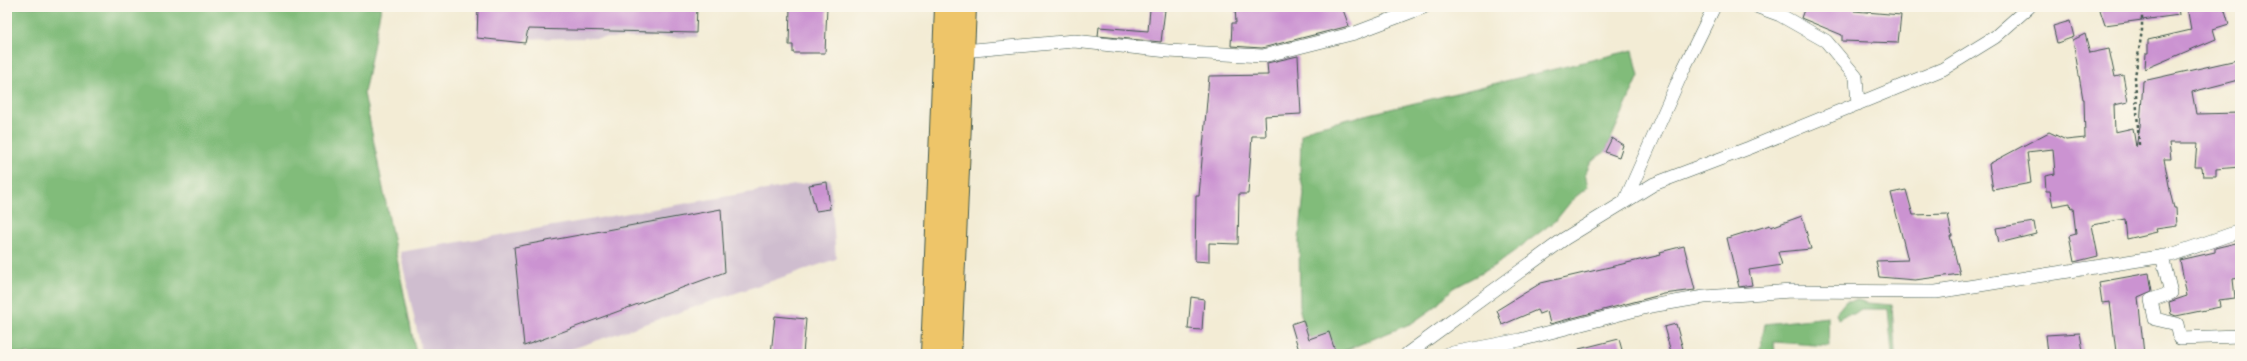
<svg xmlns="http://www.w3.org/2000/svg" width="2247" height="361" font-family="Dekko,sans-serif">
<rect width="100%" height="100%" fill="#fbf7ec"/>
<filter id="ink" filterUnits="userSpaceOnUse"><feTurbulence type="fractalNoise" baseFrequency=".025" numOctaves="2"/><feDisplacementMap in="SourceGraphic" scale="8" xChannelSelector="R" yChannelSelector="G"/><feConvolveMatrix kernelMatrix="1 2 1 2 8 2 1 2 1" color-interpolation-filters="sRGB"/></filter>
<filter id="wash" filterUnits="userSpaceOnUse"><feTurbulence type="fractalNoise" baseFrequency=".012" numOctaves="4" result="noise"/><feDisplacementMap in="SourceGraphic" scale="16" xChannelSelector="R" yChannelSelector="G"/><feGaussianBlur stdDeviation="0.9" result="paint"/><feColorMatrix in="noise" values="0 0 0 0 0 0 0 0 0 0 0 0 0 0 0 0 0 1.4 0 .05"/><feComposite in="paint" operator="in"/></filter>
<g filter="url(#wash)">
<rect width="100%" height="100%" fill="#f3ecd5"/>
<path fill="#cfbdcf" d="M483,7H698V37L486,39Z
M830,179L836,259L557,354H422L400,252Z"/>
<path fill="#81bc7a" stroke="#507c57" d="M7,7H381L364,93L416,354H7Z
M1633,50L1639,76L1605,152L1591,161L1585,174L1588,187L1573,199L1556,220L1535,236L1491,268L1453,288L1435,307L1412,323L1336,354L1307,335L1300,311L1299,240L1304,193L1300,175L1301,135L1312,128Z
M1858,300L1867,303L1892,305L1895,354H1892L1888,309H1861L1854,314L1845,315L1838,319L1836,313L1846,301Z
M1828,317L1829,346L1774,342L1775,354H1759L1765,324Z"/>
<g id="blocks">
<path fill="#cb93d1" d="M478,7H697L696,33L528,29L525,43L477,38Z
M790,7H827L825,53H793V45H789Z
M1235,7H1342L1349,26L1262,48L1231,46L1232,23H1236Z
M1805,7H1855L1854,11L1901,15L1898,43L1842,41V35L1801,18Z
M2099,7H2178L2179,15L2105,25Z
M2187,7H2224L2229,24L2213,29L2216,39L2145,69L2146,53H2148V40L2191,30Z
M1150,9L1165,10L1161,42L1098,36L1099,27L1148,31Z
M2070,21L2074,37L2057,43L2053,26Z
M2085,34L2090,53L2109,49L2115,77L2123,75L2128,102L2114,105L2115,132L2133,128L2136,147L2140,127L2143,81L2237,60L2238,80L2192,92L2196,114L2240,113V167L2216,169V176H2203L2202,167H2195L2197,143H2169L2171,159H2164L2171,196L2174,208H2176L2177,226L2156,229L2157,232L2127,239L2125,219L2092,225L2098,256L2074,262L2069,236L2076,234L2073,208L2071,209L2070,203L2053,206L2050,191H2046L2045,176L2055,174L2053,149L2027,152L2031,183L1993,190L1989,164L2049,132L2066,140L2085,138L2084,99H2083L2073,40Z
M1298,56L1301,114L1265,116L1266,136H1252L1248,194H1239L1238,244L1209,243V262L1195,261L1196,196H1199L1209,76L1268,75L1267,63Z
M1612,138L1623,145L1619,157L1605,152Z
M827,182L830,209L816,211L809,185Z
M1906,190L1913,215L1948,214L1952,236H1950L1960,274L1915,280L1879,277L1876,261L1908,260L1891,193Z
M721,209L725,272L524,346L514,247Z
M1802,216L1811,249L1778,252L1782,265L1749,270L1752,285L1739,287L1727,238L1770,225L1771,227Z
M2034,222L2036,234L1999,243L1996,228Z
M2240,242V278L2233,279L2235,298L2219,300L2220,307L2176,316L2171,314L2169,302L2187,296L2180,260L2215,252V248Z
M1684,246L1695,290L1664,294L1550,324L1547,311L1539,314L1537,310L1502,325L1497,310L1541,283L1661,255L1660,252Z
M2149,273L2152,291L2138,297L2144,354H2119V352H2116L2110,302L2102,303L2099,282Z
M1191,297L1204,299L1202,330L1188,329Z
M775,316L806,319L803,354H771Z
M1303,320L1309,339L1329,332L1336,354H1300L1291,324Z
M1676,324L1683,349L1671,352L1664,327Z
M2080,333L2083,351L2048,354L2046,335Z
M1619,339L1623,354H1580L1579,349Z"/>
</g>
</g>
<g filter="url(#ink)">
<use href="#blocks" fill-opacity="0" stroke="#3f574c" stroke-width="1"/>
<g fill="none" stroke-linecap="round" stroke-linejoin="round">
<defs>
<path id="minor" d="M1758,7L1780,15L1826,41L1856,77L1858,104
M963,51L1074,41L1168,51L1263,56L1355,33L1424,7
M1625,201L1683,70L1714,7
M2162,256L2171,293L2151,300L2155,319L2177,324L2180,338L2240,336
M1407,354L1564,239L1654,184L1749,148L1943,69L1995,37L2029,7
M1447,354L1520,340L1651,306L1704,297L1791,291L1936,292L2171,255L2240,231"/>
<path id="trunk" d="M932,354L946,7
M950,354L965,7"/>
</defs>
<use href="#minor" stroke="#3f574c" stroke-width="14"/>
<use href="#trunk" stroke="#3f574c" stroke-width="24"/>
<path stroke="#3f574c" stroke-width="2.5" stroke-dasharray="3 3" stroke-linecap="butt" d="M2139,145L2135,77L2142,30V7"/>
<use href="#minor" stroke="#fff" stroke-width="13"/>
<use href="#trunk" stroke="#eec569" stroke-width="22"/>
</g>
</g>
<rect width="2247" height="361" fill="none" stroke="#fbf7ec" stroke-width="24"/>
</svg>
